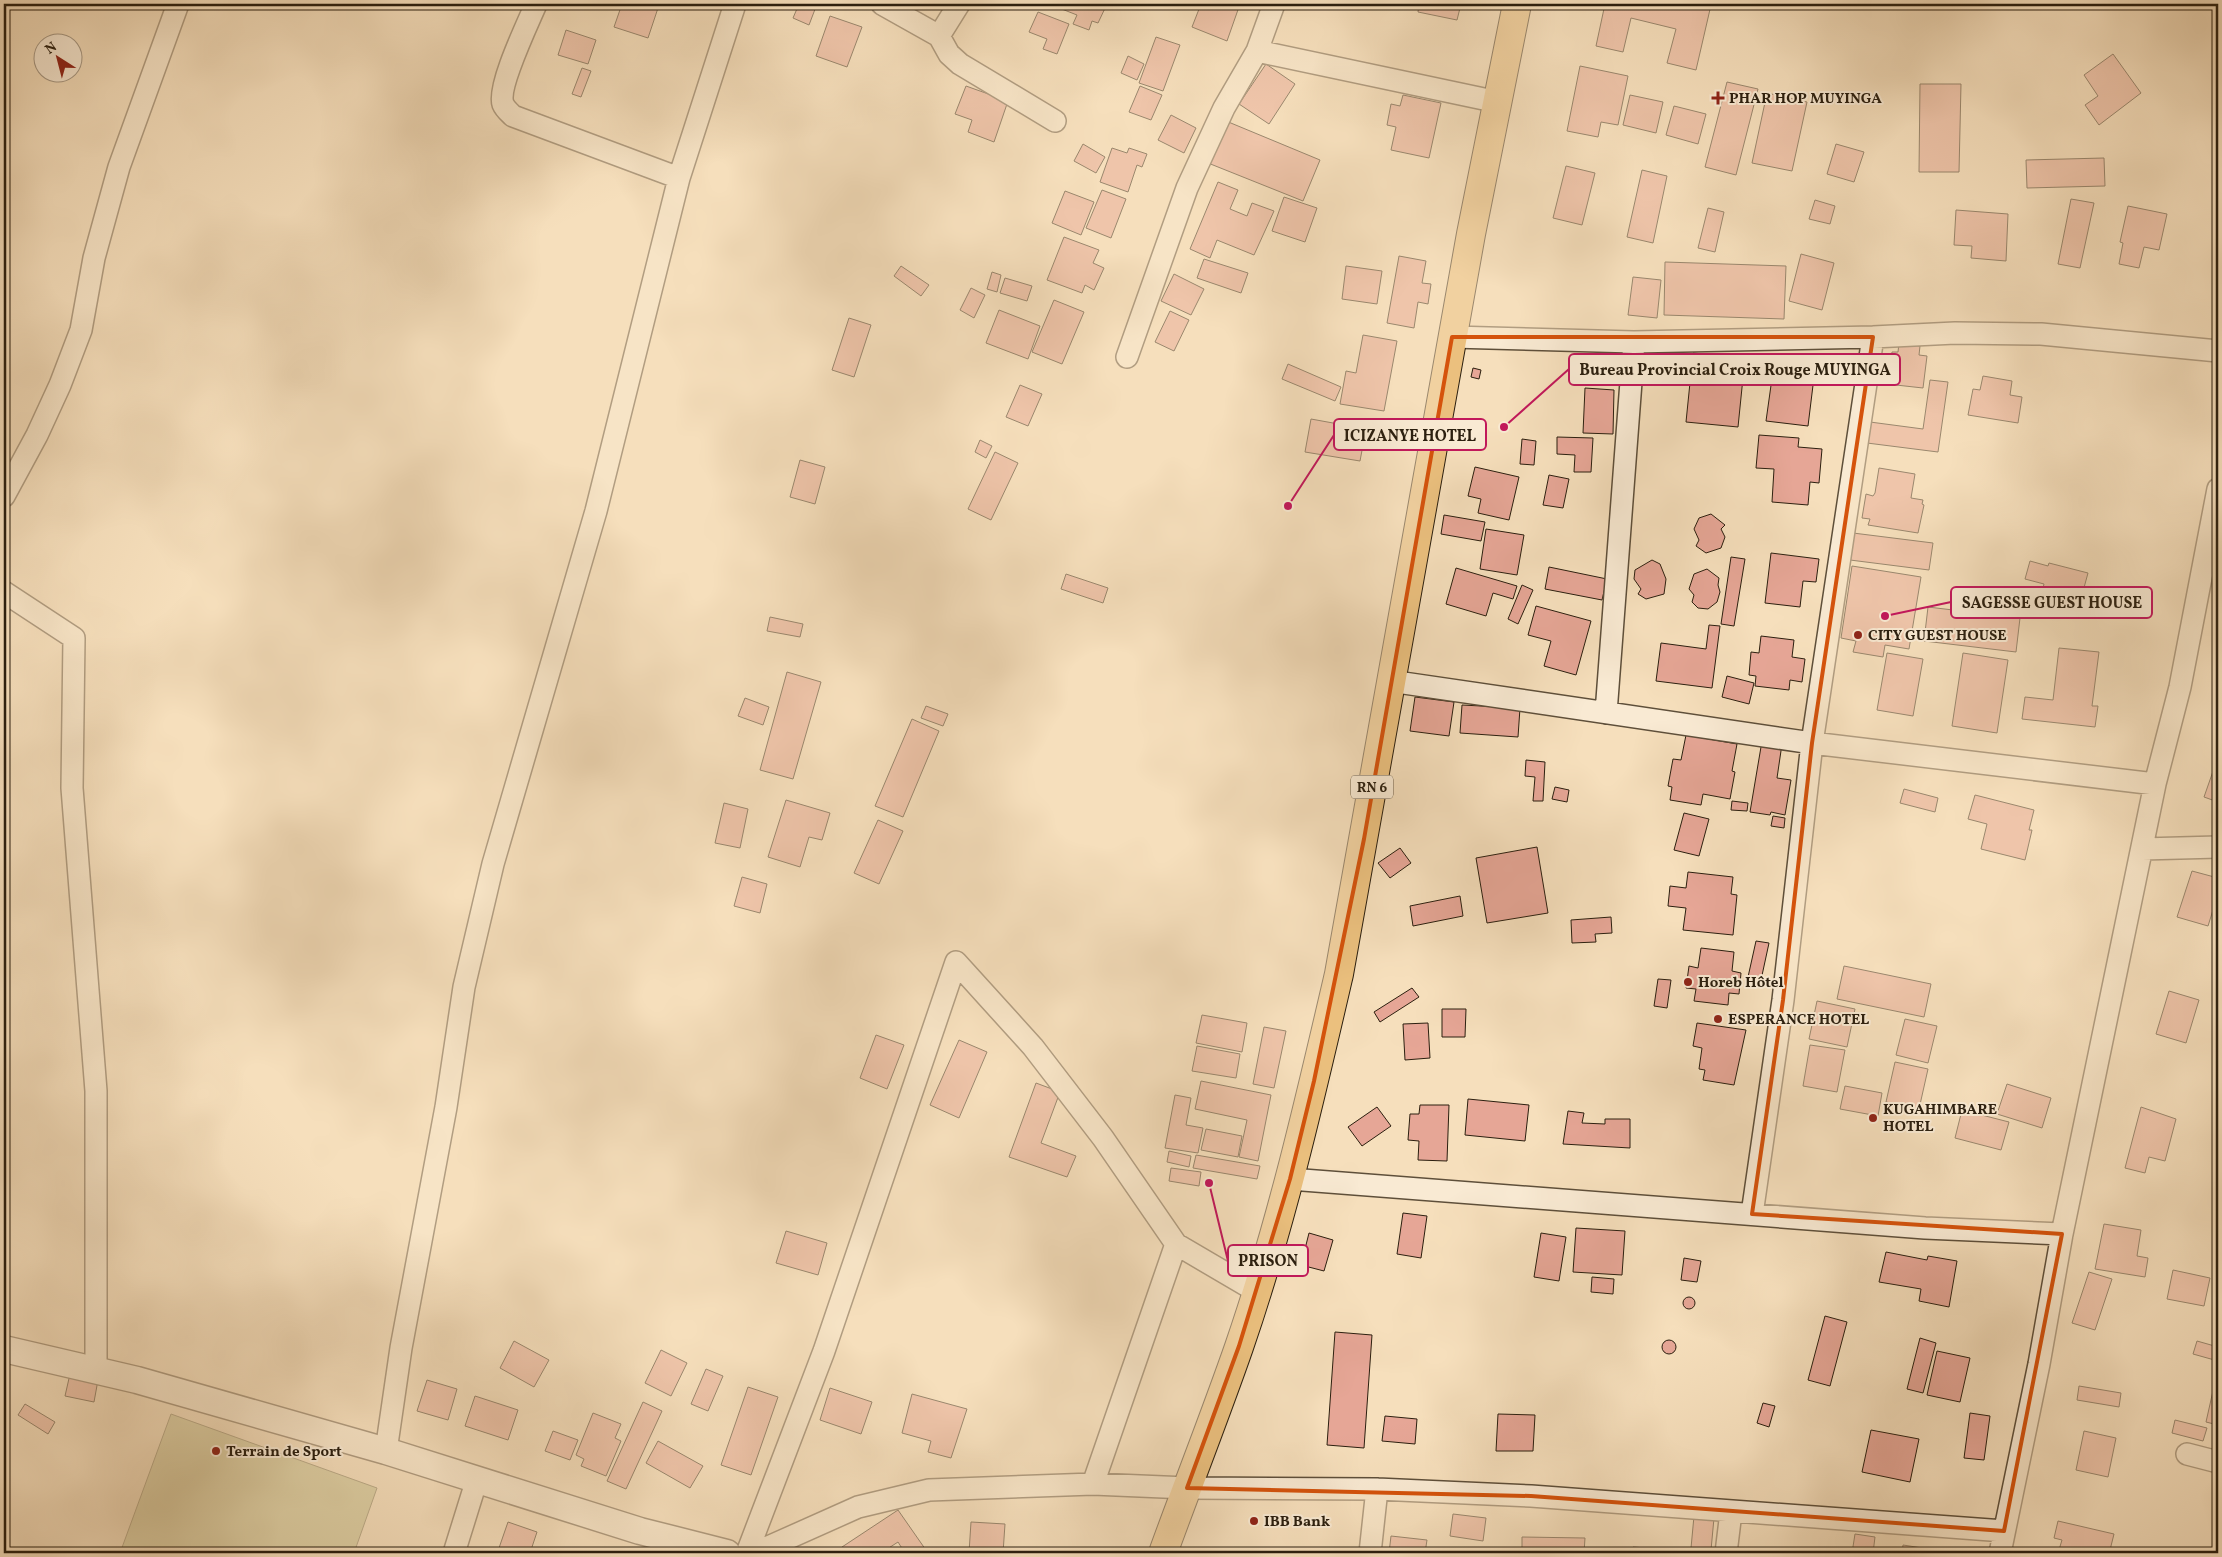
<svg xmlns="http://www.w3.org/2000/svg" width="2222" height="1557" font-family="Vollkorn,serif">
<rect width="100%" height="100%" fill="#f6dfbc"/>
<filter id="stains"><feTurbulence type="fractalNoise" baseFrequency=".004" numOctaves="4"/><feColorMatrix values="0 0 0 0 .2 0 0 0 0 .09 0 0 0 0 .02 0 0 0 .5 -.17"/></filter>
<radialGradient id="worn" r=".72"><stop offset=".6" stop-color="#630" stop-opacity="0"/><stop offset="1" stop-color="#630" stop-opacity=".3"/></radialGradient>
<path fill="#c3c08c" stroke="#77704e" d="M171,1414L377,1488L354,1553H120Z"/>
<path fill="#e6a696" stroke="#2b1f0f" d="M622,4H647L658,8L648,38L614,27Z
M799,4H817L809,25L793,18Z
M1049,4H1107L1098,23L1092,21L1089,30L1073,24L1077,15Z
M1201,4L1214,9L1216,4H1240L1227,41L1192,27Z
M1419,4H1461L1457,20L1418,12Z
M1605,4L1711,5L1696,70L1667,63L1676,29L1631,18L1623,52L1596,46Z
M1038,12L1069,24L1057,54L1043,49L1047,39L1029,32Z
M830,16L862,27L847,67L816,56Z
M566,30L596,40L588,64L558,55Z
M1156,37L1180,45L1163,91L1139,83Z
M2113,54L2141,93L2099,125L2085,105L2098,96L2084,75Z
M1128,56L1144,64L1137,80L1121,73Z
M1266,64L1295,84L1269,124L1239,104Z
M1580,66L1628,76L1618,125L1601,122L1598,137L1567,131Z
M582,68L591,71L581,97L572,94Z
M1727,82L1758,89L1736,175L1705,167Z
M1920,84H1961L1959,172H1919Z
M966,86L1008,101L994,142L968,132L972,120L955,114Z
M1140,86L1162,95L1151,120L1129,112Z
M1767,93L1807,102L1792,171L1752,163Z
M1403,95L1441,103L1429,158L1391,150L1396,127L1387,125L1391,104L1400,106Z
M1630,95L1663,102L1656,133L1623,125Z
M1674,106L1706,114L1698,144L1666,135Z
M1171,115L1196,128L1184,153L1158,140Z
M1226,121L1320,160L1303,201L1208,163Z
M1083,144L1105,157L1096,173L1074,161Z
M1836,144L1864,152L1854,182L1827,174Z
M1112,148L1127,153L1129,148L1147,154L1142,167L1137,165L1128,192L1100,182Z
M2104,158L2105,186L2027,188L2026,160Z
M1566,166L1595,173L1582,225L1553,218Z
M1642,170L1667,176L1653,243L1627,237Z
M1218,182L1238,190L1230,209L1247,216L1252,203L1274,211L1254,255L1217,240L1210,258L1190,249Z
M1102,190L1126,199L1111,238L1086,228Z
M1065,191L1094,202L1081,235L1052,223Z
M1284,197L1317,208L1305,242L1272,231Z
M2071,199L2094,203L2080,268L2058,264Z
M1815,200L1835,206L1830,224L1809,219Z
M2128,206L2167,214L2159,250L2144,247L2139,268L2119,264L2123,243L2120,242Z
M1708,208L1724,212L1715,252L1698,248Z
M1956,210L2008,214L2006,261L1971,258L1972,246L1954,245Z
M1064,237L1099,250L1093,263L1104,268L1094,290L1085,285L1082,293L1047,280Z
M1801,254L1834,263L1822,310L1789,301Z
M1399,256L1426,261L1422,283L1431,284L1428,304L1418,302L1414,328L1387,323Z
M1204,259L1248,273L1241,293L1197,278Z
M1665,262L1786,266L1784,319L1664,315Z
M901,266L929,285L921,296L894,276Z
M1346,266L1382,271L1377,304L1342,299Z
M992,272L1001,275L997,292L987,289Z
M1174,274L1204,289L1191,315L1161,301Z
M1633,277L1661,280L1657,318L1628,315Z
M1005,278L1032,286L1027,301L1000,293Z
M971,288L985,295L974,318L960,310Z
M1054,300L1084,312L1062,364L1032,352Z
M999,310L1040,326L1028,359L986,343Z
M1170,311L1189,320L1174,351L1155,342Z
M849,318L871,325L854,377L832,370Z
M1363,335L1397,341L1384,411L1340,404L1346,371L1356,373Z
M1899,343L1920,346L1919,355L1927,356L1923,388L1887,384L1892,352H1898Z
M1693,353L1745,358L1738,427L1686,422Z
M1288,364L1341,387L1335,401L1282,379Z
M1774,364L1815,369L1808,426L1766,421Z
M1473,368L1481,370L1479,379L1471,377Z
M1983,376L2012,381L2010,395L2022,397L2018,423L1968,415L1973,389L1980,390Z
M1930,380L1948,382L1938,452L1867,443L1870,422L1923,429Z
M1020,385L1042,394L1028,426L1006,417Z
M1585,388L1614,390L1613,434L1583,433Z
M1311,419L1366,429L1360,461L1305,452Z
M1759,435L1799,438L1798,447L1822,449L1819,483L1810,482L1808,505L1772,502L1774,469L1756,468Z
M1557,437L1593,438L1591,472H1574L1575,455L1557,454Z
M1522,439L1536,441L1534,465L1520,464Z
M980,440L992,446L986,458L975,452Z
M995,452L1018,463L991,520L968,509Z
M800,460L825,467L815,504L790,497Z
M1475,467L1519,477L1509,520L1478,513L1481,499L1468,496Z
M1879,468L1915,474L1911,498L1923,500L1922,504L1924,505L1918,533L1868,525L1870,519L1862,518L1866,494L1873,496L1875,493Z
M1549,475L1569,479L1563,508L1543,505Z
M1711,514L1725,525L1721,529L1725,537L1721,548L1706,553L1696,546L1699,540L1694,529L1699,518Z
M1444,515L1485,522L1481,541L1441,534Z
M1486,529L1524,535L1517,575L1480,569Z
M1853,533L1933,543L1929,570L1850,560Z
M1771,553L1819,559L1816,582L1803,581L1800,607L1765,603Z
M1731,557L1745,559L1734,626L1721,624Z
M1652,560L1660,564L1666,579L1664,594L1646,599L1638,594L1641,589L1634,579L1635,570Z
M2030,561L2048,566L2049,563L2088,573L2079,606L2041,596L2044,584L2025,579Z
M1852,566L1921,577L1909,649L1885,645L1883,657L1853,652L1856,641L1841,638Z
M1549,567L1607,579L1602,600L1545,589Z
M1456,568L1517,586L1513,599L1493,593L1486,616L1446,604Z
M1707,569L1719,578L1718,585L1720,592L1717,602L1708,609L1698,608L1692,602L1694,595L1689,589L1694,574Z
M1066,574L1108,588L1103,603L1061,589Z
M1522,585L1533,590L1518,624L1508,619Z
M1536,606L1591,621L1576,675L1544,666L1551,641L1528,635Z
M1928,607L2020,618L2016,652L1924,641Z
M770,617L803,624L800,637L767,631Z
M1709,625L1720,626L1712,688L1656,681L1661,643L1706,649Z
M1761,636L1794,640L1792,657L1805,659L1802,682L1790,680L1789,690L1755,686L1756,676L1749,675L1751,652L1759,653Z
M2059,648L2099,652L2092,706H2098L2095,727L2022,719L2025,697L2053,700Z
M1887,653L1923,659L1913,716L1877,710Z
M1963,653L2008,660L1997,733L1952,726Z
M787,672L821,682L793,779L760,770Z
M1727,676L1754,683L1749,704L1722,697Z
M1415,697L1454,702L1449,736L1410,731Z
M745,698L769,707L763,725L738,716Z
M1462,705L1520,708L1518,737L1460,733Z
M926,706L948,714L943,726L921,718Z
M912,719L939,731L903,817L875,806Z
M1686,735L1737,744L1732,771L1735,772L1730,799L1703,794L1701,805L1670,800L1672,787L1668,786L1673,759L1681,760Z
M1762,741L1782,744L1777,778L1791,780L1785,815L1771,812L1770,815L1750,812Z
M2218,757V802L2204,797Z
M1526,760L1545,762L1543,801H1533L1535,777L1525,776Z
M1555,787L1569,790L1567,802L1552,799Z
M1904,789L1938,798L1935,812L1900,803Z
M1975,795L2034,810L2029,830H2032L2025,860L1981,849L1987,824L1968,819Z
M786,800L830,813L822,840L809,837L800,867L768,857Z
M1732,801L1748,803L1747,811L1731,810Z
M724,803L748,809L740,848L715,843Z
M1684,813L1709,819L1699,856L1674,850Z
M1773,816L1785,818L1784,828L1771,826Z
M878,820L903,831L879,884L854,873Z
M1537,847L1548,913L1487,923L1476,858Z
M1400,848L1411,863L1390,878L1378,863Z
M2192,871L2218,878V894L2208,926L2177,917Z
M1688,872L1733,877L1731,894L1737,895L1733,935L1683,930L1686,908L1668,906L1670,886L1686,888Z
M742,877L767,884L760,913L734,906Z
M1460,896L1463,916L1413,926L1410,906Z
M1611,917L1612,933L1595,934L1596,942L1572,943L1571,920Z
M1756,941L1769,943L1761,980L1748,977Z
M1701,948L1734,952L1732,971L1741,973L1739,994L1729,993L1728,1005L1694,1001L1696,989L1686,988L1689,966L1698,968Z
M1844,966L1931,984L1924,1017L1837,999Z
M1658,979L1671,980L1667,1008L1654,1006Z
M1412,988L1419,997L1380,1022L1374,1012Z
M2169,991L2199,1000L2186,1043L2156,1034Z
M1817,1001L1855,1009L1847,1047L1809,1039Z
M1442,1009H1466L1465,1037H1442Z
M1202,1015L1247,1023L1242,1052L1196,1043Z
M1905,1019L1937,1026L1928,1063L1896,1055Z
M1428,1023L1430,1058L1405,1060L1403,1024Z
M1697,1023L1746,1030L1734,1085L1703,1080L1705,1070L1699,1069L1702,1048L1693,1046Z
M1264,1027L1286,1031L1274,1088L1253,1084Z
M876,1035L904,1045L887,1089L860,1078Z
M959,1040L987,1052L959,1118L930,1105Z
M1810,1045L1845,1050L1837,1092L1803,1086Z
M1197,1046L1240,1054L1236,1078L1192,1071Z
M1895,1062L1928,1069L1919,1109L1886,1102Z
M1201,1081L1271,1095L1258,1161L1239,1157L1247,1120L1195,1109Z
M1036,1083L1060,1092L1041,1143L1076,1156L1067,1177L1009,1157Z
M2007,1084L2051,1098L2042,1128L1997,1114Z
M1845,1086L1882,1093L1878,1116L1840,1109Z
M1175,1095L1191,1098L1186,1125L1203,1128L1198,1153L1165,1148Z
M1468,1099L1529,1105L1525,1141L1465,1135Z
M1420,1105H1449L1447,1161L1418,1160L1419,1141L1408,1140L1410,1114H1419Z
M1377,1107L1391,1126L1362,1146L1348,1127Z
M2141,1107L2176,1119L2165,1161L2149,1157L2145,1173L2125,1168Z
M1962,1110L2009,1122L2001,1150L1955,1138Z
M1568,1111L1584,1113L1582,1123L1605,1124V1119H1630V1148L1563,1144Z
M1206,1129L1242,1136L1238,1157L1201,1150Z
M1169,1151L1191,1156L1189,1167L1167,1162Z
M1196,1155L1260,1166L1257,1179L1193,1168Z
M1171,1168L1201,1172L1199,1186L1169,1181Z
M1403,1213L1427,1216L1421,1258L1397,1254Z
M2104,1224L2141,1230L2137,1256L2148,1258L2145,1277L2095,1269Z
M1576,1228L1625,1231L1622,1275L1573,1272Z
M786,1231L827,1243L818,1275L776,1263Z
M1309,1233L1333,1240L1324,1271L1301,1265Z
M1541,1233L1566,1237L1559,1281L1534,1277Z
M1886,1252L1927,1260L1928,1256L1957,1261L1949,1307L1919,1301L1921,1289L1879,1282Z
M1684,1258L1701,1261L1697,1282L1681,1280Z
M2173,1270L2210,1278L2204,1306L2167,1299Z
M2089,1272L2112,1279L2095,1330L2072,1323Z
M1592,1277L1614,1279L1613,1294L1591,1292Z
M1683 1303a6 6 0 1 1 12 0a6 6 0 1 1-12 0Z
M1825,1316L1847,1322L1830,1386L1808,1380Z
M1335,1332L1372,1335L1364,1448L1327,1445Z
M1920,1338L1936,1343L1923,1393L1907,1389Z
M1662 1347a7 7 0 1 1 14 0a7 7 0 1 1-14 0Z
M514,1341L549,1360L534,1387L500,1368Z
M2197,1341L2218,1347V1361L2193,1354Z
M661,1350L687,1363L671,1396L645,1383Z
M1937,1351L1970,1358L1960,1402L1927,1395Z
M706,1369L723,1376L708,1411L691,1404Z
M2217,1373H2218V1425L2206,1422Z
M70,1374L98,1380L94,1402L65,1396Z
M427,1380L457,1389L448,1420L417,1411Z
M2079,1386L2121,1393L2119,1407L2077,1400Z
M748,1387L778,1397L751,1475L721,1465Z
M830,1388L872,1402L861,1434L820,1420Z
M912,1394L967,1409L951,1458L928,1452L931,1441L902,1433Z
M475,1396L518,1410L508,1440L465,1426Z
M643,1402L662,1411L626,1489L607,1481Z
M1763,1403L1775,1406L1769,1427L1757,1423Z
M25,1404L55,1422L48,1434L18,1415Z
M593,1413L621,1424L615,1438L621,1441L606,1476L581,1466L584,1459L576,1455Z
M1970,1413L1990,1416L1984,1460L1964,1458Z
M1498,1414L1535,1415L1533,1451H1496Z
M1385,1416L1417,1419L1415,1444L1382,1441Z
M2175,1420L2207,1428L2203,1441L2172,1433Z
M1871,1430L1919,1439L1910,1482L1862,1472Z
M553,1431L578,1440L570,1460L545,1451Z
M2084,1431L2116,1438L2108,1477L2076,1470Z
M658,1441L703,1466L690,1488L646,1463Z
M898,1510L928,1553H905L898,1542L881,1553H846L842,1547Z
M1453,1514L1486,1518L1483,1541L1450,1536Z
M1694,1516L1714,1518L1711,1550L1691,1548Z
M2058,1521L2114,1534L2110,1550L2104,1548L2103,1553H2058L2062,1540L2054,1538Z
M508,1522L537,1532L530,1553H514L499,1548Z
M971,1522L1005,1524L1003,1553H969Z
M1855,1534L1875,1537L1873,1553H1852Z
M1391,1536L1427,1540L1425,1553H1389Z
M1522,1537L1585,1538L1584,1553H1522Z
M1903,1545L1948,1552V1553H1902Z
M1633,1547L1710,1553H1633Z"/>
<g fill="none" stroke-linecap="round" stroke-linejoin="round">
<defs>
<path id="minor" d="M536,4C528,23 497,87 503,104C505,109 510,113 513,116L679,178
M882,4L939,36L949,54L960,64L1055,121
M939,36L959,4
M1257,51L1498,102
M1452,337L1634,342L1873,337L1955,333L2041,334L2218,351
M1127,357L1187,188L1224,108L1257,51L1274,4
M4,496L37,435L60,385L81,330L94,258L119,167L178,4
M4,592L74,638L72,788L96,1091V1370
M1390,681L1812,743L2155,784
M1606,713L1634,342
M2142,849L2218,847
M1290,1179L1925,1228L2062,1234
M1752,1214L1783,1000L1812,743L1873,337
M386,1451L401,1348L446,1107L464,987L493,864L596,511L679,178L735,4
M2187,1454L2218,1462
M1093,1484L1176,1244
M454,1553L477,1479
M747,1553L824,1351L956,962L1033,1047L1103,1138L1176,1244L1256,1291
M755,1553L858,1507L929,1490L1093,1484L1187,1488L1377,1489L1531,1496L2004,1531
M1370,1553L1377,1489
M1726,1553L1731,1512
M2000,1553L2039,1364L2062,1234L2155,784L2180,687L2218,489"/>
<path id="tertiary" d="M4,1349L137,1380L386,1451L640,1531L727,1553"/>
<path id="primary" d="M1163,1553C1188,1484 1215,1416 1239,1347C1281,1225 1310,1099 1339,974L1471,234L1517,4"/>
</defs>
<use href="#minor" stroke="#5e4f3a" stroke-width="24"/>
<use href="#tertiary" stroke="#5e4f3a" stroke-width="29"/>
<use href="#primary" stroke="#2b1f0f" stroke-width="30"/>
<use href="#minor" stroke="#f9ead3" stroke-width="21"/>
<use href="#tertiary" stroke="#f9ead3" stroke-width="26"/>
<use href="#primary" stroke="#ebc07e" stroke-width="28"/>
</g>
<path d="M0 0H2222V1557H0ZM1452,337H1873L1812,743L1783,1000L1752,1214L2062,1234L2004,1531L1531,1496L1187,1488L1239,1346L1290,1179L1314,1081L1364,839Z" fill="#f6dfbc" fill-opacity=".55" fill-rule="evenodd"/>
<path fill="none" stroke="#d5530c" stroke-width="4" stroke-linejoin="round" d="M1452,337H1873L1812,743L1783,1000L1752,1214L2062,1234L2004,1531L1531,1496L1187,1488L1239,1346L1290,1179L1314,1081L1364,839Z"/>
<g fill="#8f2418" stroke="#f9ead3" stroke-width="2">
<path d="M1715.5 90.5h5v5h5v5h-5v5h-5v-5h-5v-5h5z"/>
<circle cx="1858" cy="635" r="5"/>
<circle cx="1688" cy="982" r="5"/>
<circle cx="1718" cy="1019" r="5"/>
<circle cx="1873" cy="1118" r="5"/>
<circle cx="216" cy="1451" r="5"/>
<circle cx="1254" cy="1521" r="5"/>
</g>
<g text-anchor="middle" stroke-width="4" stroke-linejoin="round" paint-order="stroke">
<rect fill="#f9ead3" stroke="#695c4a" stroke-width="1" x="1351" y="775.5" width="42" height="23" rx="4"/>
<g font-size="14" font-weight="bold" fill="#2b1f0f">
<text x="1372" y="792">RN 6</text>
</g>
<g font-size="15" font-weight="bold" fill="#2b1f0f" stroke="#f9ead3" text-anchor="start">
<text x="1729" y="103">PHAR HOP MUYINGA</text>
<text x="1868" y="640">CITY GUEST HOUSE</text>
<text x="1698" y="987">Horeb Hôtel</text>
<text x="1728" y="1024">ESPERANCE HOTEL</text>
<text x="1883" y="1114">KUGAHIMBARE<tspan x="1883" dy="17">HOTEL</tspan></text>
<text x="226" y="1456">Terrain de Sport</text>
<text x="1264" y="1526">IBB Bank</text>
</g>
</g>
<path fill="none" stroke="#c2185b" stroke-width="2" d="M1504 427L1569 369M1288 506L1334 435M1885 616L1951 602M1209 1183L1228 1261"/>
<g fill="#c2185b" stroke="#f9ead3" stroke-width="2">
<circle cx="1504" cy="427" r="5"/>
<circle cx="1288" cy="506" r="5"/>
<circle cx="1885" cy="616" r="5"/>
<circle cx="1209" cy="1183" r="5"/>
</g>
<g fill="#f9ead3" stroke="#c2185b" stroke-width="2">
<rect x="1569" y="354" width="331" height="31" rx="5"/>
<rect x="1334" y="419" width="152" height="31" rx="5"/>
<rect x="1951" y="587" width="201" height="31" rx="5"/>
<rect x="1228" y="1245" width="80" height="31" rx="5"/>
</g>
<g font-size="16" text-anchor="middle" font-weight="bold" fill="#2b1f0f">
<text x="1735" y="375">Bureau Provincial Croix Rouge MUYINGA</text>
<text x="1410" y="441">ICIZANYE HOTEL</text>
<text x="2052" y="608">SAGESSE GUEST HOUSE</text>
<text x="1268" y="1266">PRISON</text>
</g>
<rect width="2222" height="1557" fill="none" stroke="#f6dfbc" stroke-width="20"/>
<rect x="5" y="5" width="2212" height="1547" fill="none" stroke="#2b1f0f" stroke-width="2.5"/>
<rect x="10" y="10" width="2202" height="1537" fill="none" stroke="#2b1f0f"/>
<g transform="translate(58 58) rotate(324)"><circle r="24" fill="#f9ead3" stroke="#a79985"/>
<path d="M0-4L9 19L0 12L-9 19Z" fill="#8f2418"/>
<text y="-8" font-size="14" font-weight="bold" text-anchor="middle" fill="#2b1f0f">N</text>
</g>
<rect width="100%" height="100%" filter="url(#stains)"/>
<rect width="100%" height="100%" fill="url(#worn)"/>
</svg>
